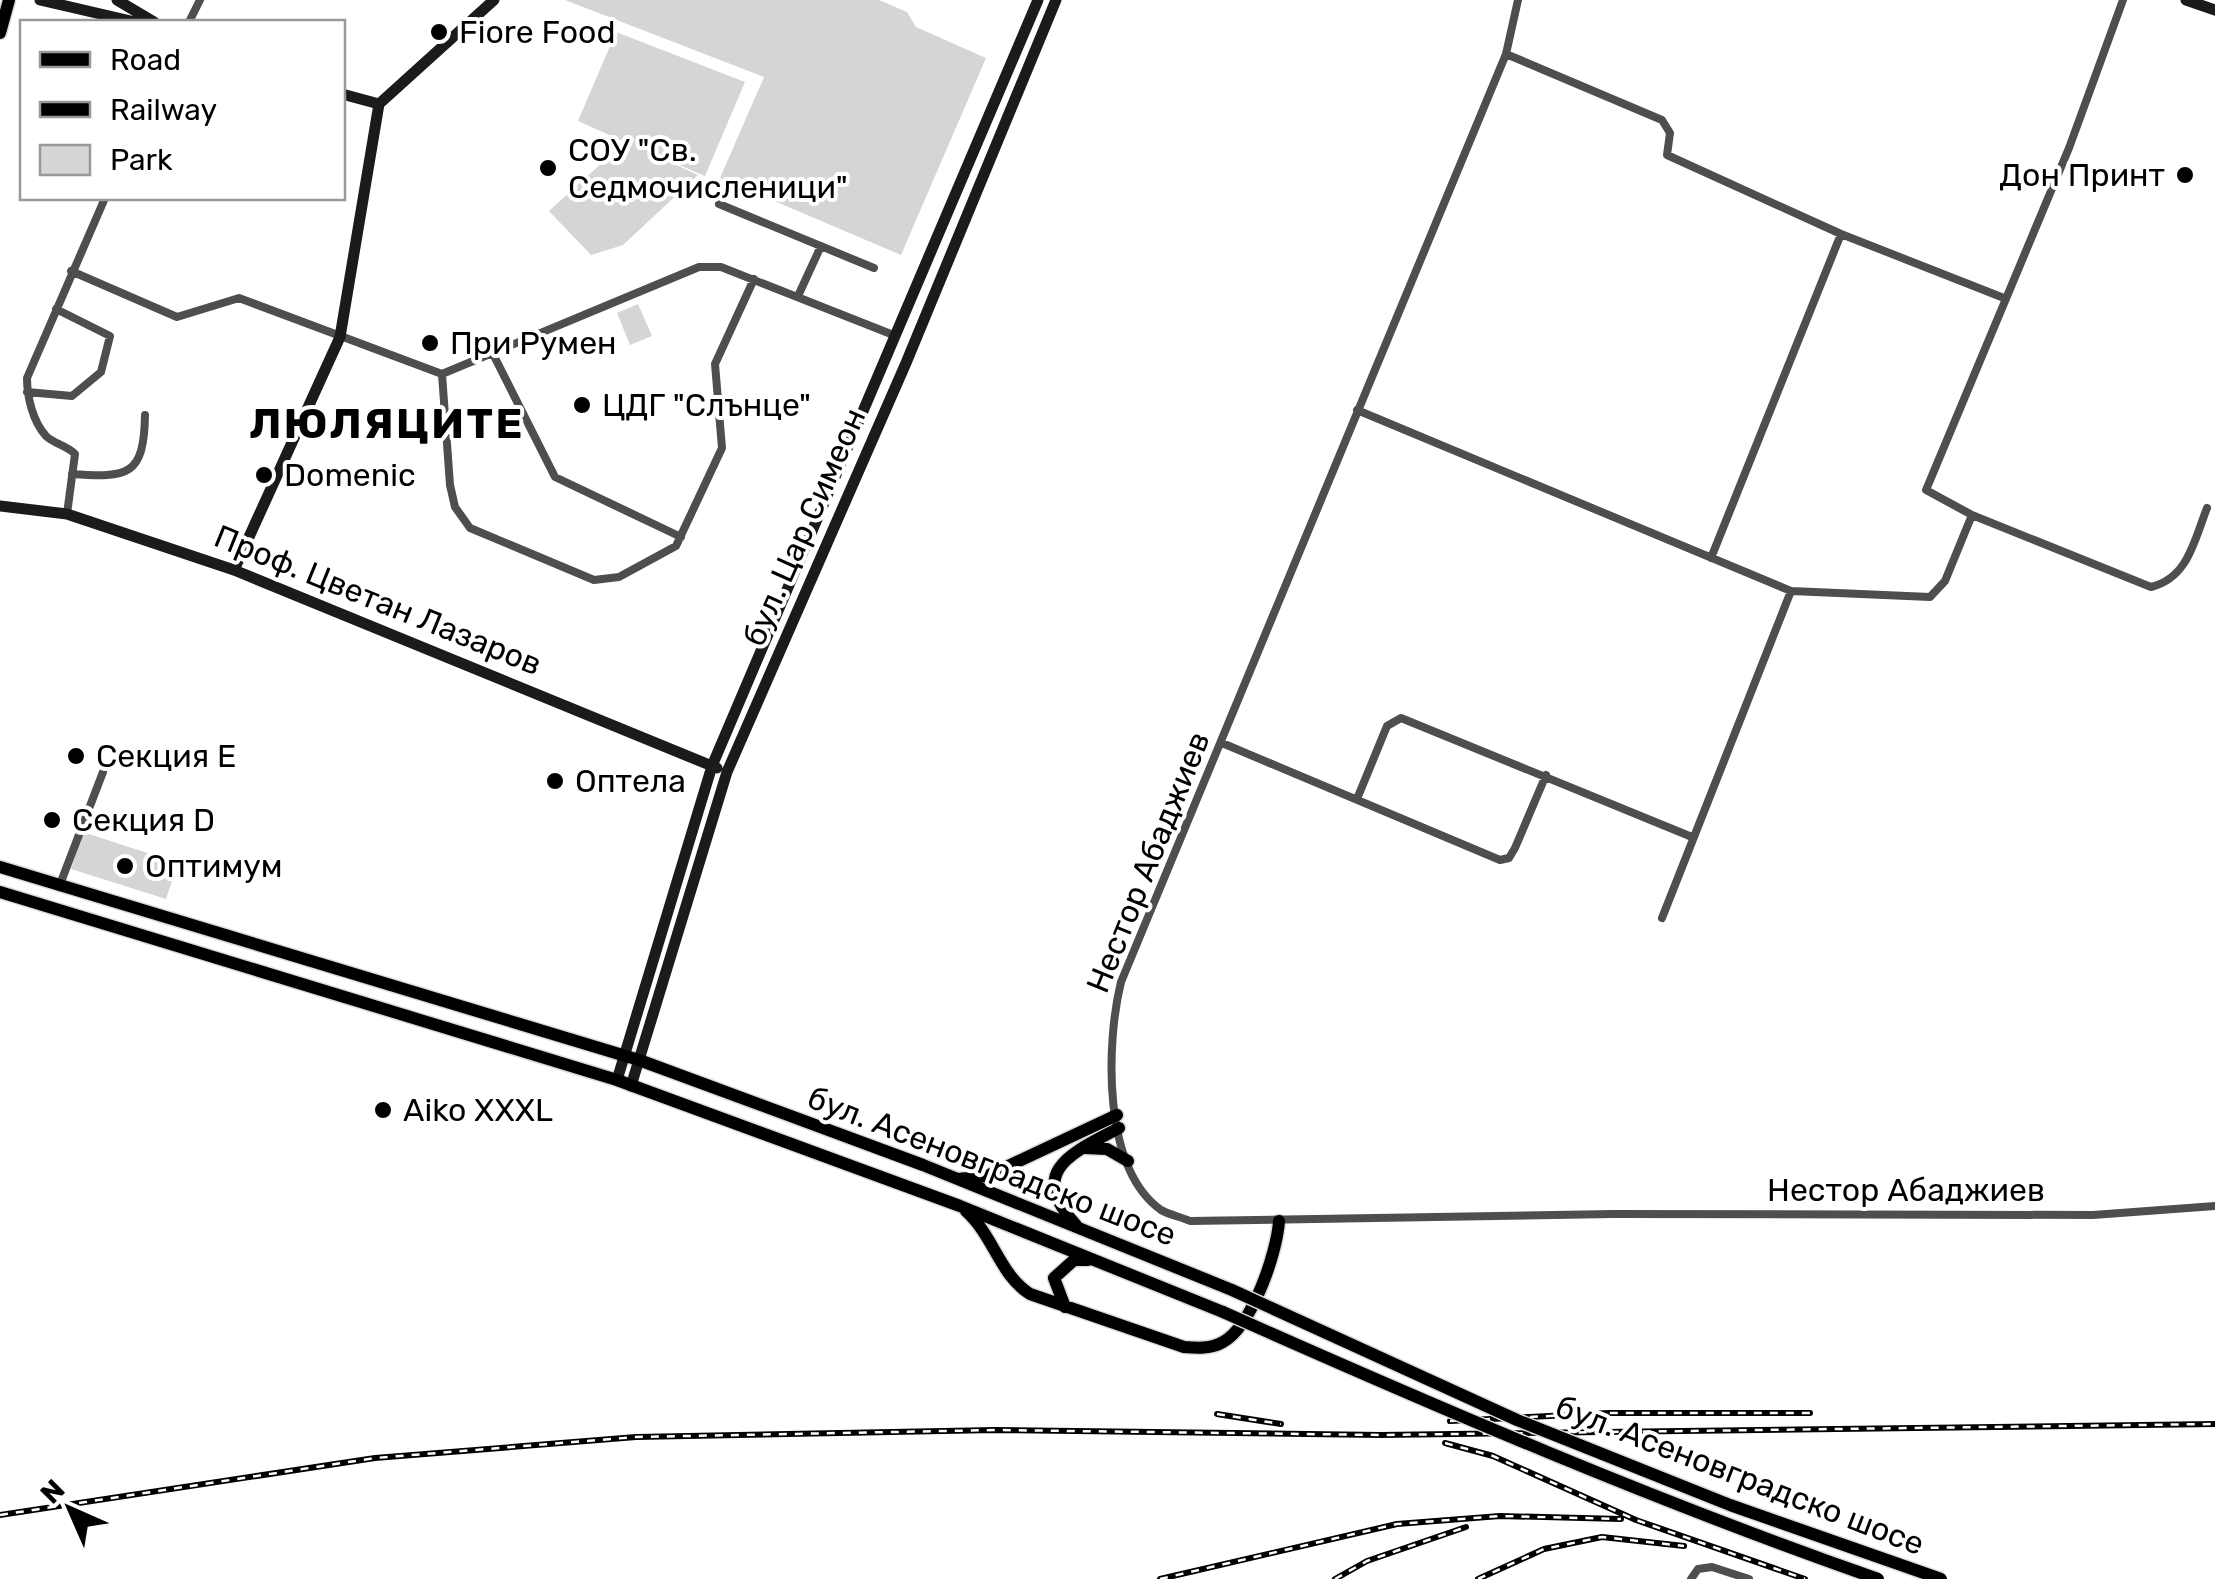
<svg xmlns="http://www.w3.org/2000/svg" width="2215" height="1579" font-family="Rubik,sans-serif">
<rect width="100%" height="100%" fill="#fff"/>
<path fill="#d5d5d5" d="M565,0H879L907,12L916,27L986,58L901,255L720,178L764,77Z
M616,32L745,82L705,176L648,152L698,175L623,245L591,255L549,211L625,142L578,121Z
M638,304L652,336L630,345L617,313Z
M83,832L178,863L166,899L71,869Z"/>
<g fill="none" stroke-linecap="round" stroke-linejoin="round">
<defs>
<path id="primary" d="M0,33L9,0
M0,867L639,1060L923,1165L1232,1290
M0,892L617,1080L960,1206L1223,1312
M1085,1148L1107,1149L1128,1161
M958,1179L987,1176L1117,1115
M966,1211C994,1236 999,1274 1030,1294L1184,1347C1197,1348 1211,1349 1223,1342C1252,1326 1277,1253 1279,1221
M1076,1225C1026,1171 1072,1153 1119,1128
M1065,1307L1054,1278L1074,1260H1088"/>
</defs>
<use href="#primary" stroke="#dbdbdb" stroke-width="15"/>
<path stroke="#4e4e4e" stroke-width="8" d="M1518,0L1506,54L1121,982C1106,1043 1102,1168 1161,1210C1169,1215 1182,1217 1190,1221L1613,1214L2093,1215L2215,1206
M2123,0L2069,148L1926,490L1972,515L2151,587C2188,578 2194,541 2207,508
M189,22L200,0
M1506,54L1662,120L1670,133L1667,155L1841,234L2004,298
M719,204L874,268
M71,271L177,317L239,298L442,374L699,267H721L896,336
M798,296L821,246
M493,354L555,477L681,537
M442,374L450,485L455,507L470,528L594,580L619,577L676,546L722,448L715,364L754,279
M27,392L72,396L101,372L110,336L56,309
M1357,410L1791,591L1930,597L1945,581L1972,515
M72,474C128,478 144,476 145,415
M67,514L75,454C66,445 54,444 46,436C33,422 27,397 27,378L105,198
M1711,558L1841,234
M1222,743L1500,860L1509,858L1515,848L1546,775
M1357,799L1387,726L1401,718L1692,837
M59,887L103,772
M1662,918L1791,591
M1691,1579L1698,1569L1712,1567L1749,1579"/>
<path stroke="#1b1b1b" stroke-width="11" d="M40,0L135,22
M117,0L154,22
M2186,0L2215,10
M342,94L379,104
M0,506L67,514L234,570L717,768
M234,570L340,337L379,104L494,0
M617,1080L712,766L1038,0
M631,1086L727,772L906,363L1056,0"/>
<use href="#primary" stroke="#000" stroke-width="12"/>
<defs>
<path id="rail" d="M1217,1414L1281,1424
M1450,1421L1609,1413H1810
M1445,1443L1493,1456L1636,1520L1805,1579
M0,1515L375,1458L636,1437L995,1430L1381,1435L2215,1424
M1160,1579L1397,1524L1500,1516L1621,1519
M1335,1579L1367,1561L1466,1527
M1478,1579L1544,1549L1602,1537L1684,1546"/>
</defs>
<use href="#rail" stroke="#000" stroke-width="6"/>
<use href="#rail" stroke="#fff" stroke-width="2.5" stroke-dasharray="8" stroke-linecap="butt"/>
<defs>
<path id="primary-bridge" d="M1232,1290L1517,1420L1730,1505L1941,1579
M1223,1312C1439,1408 1655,1501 1878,1579"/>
</defs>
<use href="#primary-bridge" stroke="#dbdbdb" stroke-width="15" stroke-linecap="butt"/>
<use href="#primary-bridge" stroke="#000" stroke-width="12"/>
</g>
<g fill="#000" stroke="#fff" stroke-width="4">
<circle cx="439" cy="32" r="10"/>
<circle cx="548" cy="168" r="10"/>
<circle cx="2185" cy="175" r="10"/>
<circle cx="430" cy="343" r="10"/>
<circle cx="582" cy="405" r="10"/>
<circle cx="264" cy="475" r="10"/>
<circle cx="76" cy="756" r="10"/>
<circle cx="555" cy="781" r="10"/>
<circle cx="52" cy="820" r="10"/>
<circle cx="125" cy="866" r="10"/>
<circle cx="383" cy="1110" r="10"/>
</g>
<g text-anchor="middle" stroke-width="8" stroke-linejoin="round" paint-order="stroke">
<g font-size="32" fill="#000" stroke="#fff" text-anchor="start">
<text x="459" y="43">Fiore Food</text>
<text x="568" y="161">СОУ "Св.<tspan x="568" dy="37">Седмочисленици"</tspan></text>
<text x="2165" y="186" text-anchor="end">Дон Принт</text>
<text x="450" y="354">При Румен</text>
<text x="602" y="416">ЦДГ "Слънце"</text>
<text x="284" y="486">Domenic</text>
<text x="96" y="767">Секция E</text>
<text x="575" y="792">Оптела</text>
<text x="72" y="831">Секция D</text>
<text x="145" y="877">Оптимум</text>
<text x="403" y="1121">Aiko XXXL</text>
</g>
<g font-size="32" fill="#000" stroke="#fff">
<text transform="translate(804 527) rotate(-66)" y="11">бул. Цар Симеон</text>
<text transform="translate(378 600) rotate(22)" y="11">Проф. Цветан Лазаров</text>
<text transform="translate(1148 862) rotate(-68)" y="11">Нестор Абаджиев</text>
<text transform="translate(992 1166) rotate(21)" y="11">бул. Асеновградско шосе</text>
<text x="1906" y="1201">Нестор Абаджиев</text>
<text transform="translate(1740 1475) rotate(21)" y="11">бул. Асеновградско шосе</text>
</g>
<g font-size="42" font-weight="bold" letter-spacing="2.5" fill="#000" stroke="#fff">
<text x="387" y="438">ЛЮЛЯЦИТЕ</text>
</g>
</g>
<rect x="20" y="20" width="325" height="180" fill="#ffffff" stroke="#999999" stroke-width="2.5"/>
<rect x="40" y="52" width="50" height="15" fill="#000000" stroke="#999999" stroke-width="2.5"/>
<text x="110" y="70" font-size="30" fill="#000000">Road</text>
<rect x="40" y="102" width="50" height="15" fill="#000000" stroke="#999999" stroke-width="2.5"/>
<text x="110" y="120" font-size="30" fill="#000000">Railway</text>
<rect x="40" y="145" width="50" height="30" fill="#d5d5d5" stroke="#999999" stroke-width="2.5"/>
<text x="110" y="170" font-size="30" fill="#000000">Park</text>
<g transform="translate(70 1509) rotate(315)" stroke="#ffffff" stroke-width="8" paint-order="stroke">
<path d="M0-8L18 38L0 25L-18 38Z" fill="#000000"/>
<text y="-15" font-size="28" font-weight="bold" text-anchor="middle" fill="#000000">N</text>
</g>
</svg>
